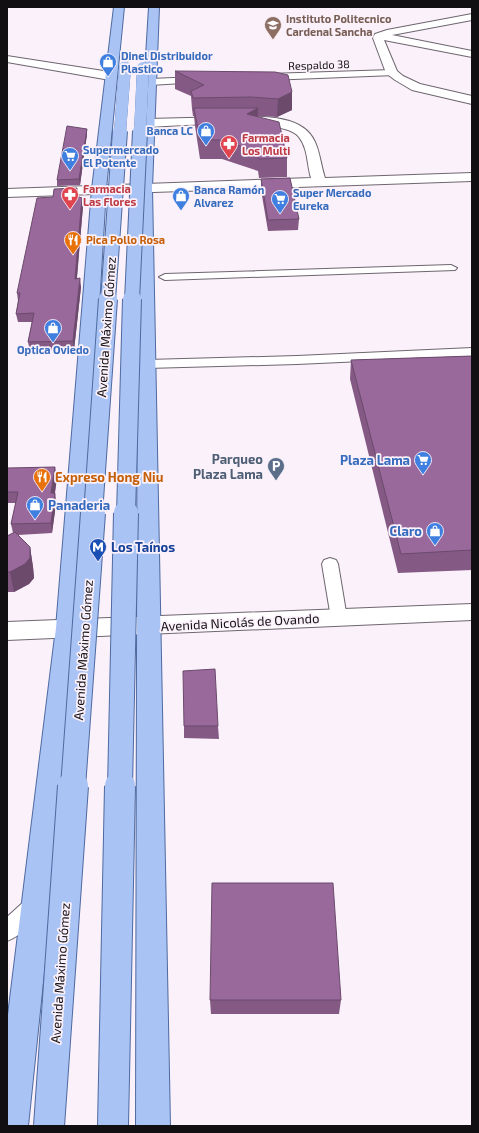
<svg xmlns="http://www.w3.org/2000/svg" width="479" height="1133" font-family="'Exo 2',sans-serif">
<rect width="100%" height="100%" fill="#fbf1fb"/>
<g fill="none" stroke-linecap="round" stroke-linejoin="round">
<defs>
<path id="lane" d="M392,70L396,73L395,75L268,80L264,77L268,74Z
M197,77L200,78V82L150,85L146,82L150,79Z
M451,265L457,268L455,270L165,280L159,277L165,274Z
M472,348V356L297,364L147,368L141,364L147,360L297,356Z
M330,558L336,560L338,564L347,618L345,622L339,624L333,622L331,618L322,564L324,560Z
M36,894L43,897L47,904C40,918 21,936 7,941V917L29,897Z"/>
<path id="street" d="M472,14V20L392,35L472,51V57L384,40L397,71L403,76L420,84L472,96V104L412,90L395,80L386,73L373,38L375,34L387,30Z
M7,56L110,72L116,76L110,80L7,62Z
M228,117C255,117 302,112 315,142C320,153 321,166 325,178L472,173V181L7,197V189L311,178C307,165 308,148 299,137C284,116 175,126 148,127L142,123L148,119Z"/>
<path id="secondary" d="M472,604V620L7,640V622Z"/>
<path id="primary" d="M114,7H124L106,189L80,628L28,1126H7V1023L56,628L92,189Z
M149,7H159L152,188L170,1126H136L138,188Z"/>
</defs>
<use href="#lane" stroke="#6e666f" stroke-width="2"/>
<use href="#street" stroke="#6e666f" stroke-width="2"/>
<use href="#secondary" stroke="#6e666f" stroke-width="2"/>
<use href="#primary" stroke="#4e6aa0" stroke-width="2"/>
<use href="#lane" fill="#fff" fill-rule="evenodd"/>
<use href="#street" fill="#fff" fill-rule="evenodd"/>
<use href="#secondary" fill="#fff" fill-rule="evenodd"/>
<use href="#primary" fill="#a8c3f4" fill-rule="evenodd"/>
<defs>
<path id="primary-bridge-far4" d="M120,132L125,67
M140,132L143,68"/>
<path id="primary-bridge-far3" d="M108,300L120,131
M132,300L140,131"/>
<path id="primary-bridge-far2" d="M93,514L108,299
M126,514L132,299"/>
<path id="primary-bridge-far1" d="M73,787L93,513
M120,787L126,513"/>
<path id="primary-bridge" d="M49,1126L73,786
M113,1126L120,786"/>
</defs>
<use href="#primary-bridge-far4" stroke="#4e6aa0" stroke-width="12" stroke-linecap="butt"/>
<use href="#primary-bridge-far3" stroke="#4e6aa0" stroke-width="16" stroke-linecap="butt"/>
<use href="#primary-bridge-far2" stroke="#4e6aa0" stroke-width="20" stroke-linecap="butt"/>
<use href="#primary-bridge-far1" stroke="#4e6aa0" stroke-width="26" stroke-linecap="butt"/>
<use href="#primary-bridge" stroke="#4e6aa0" stroke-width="32" stroke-linecap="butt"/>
<use href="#primary-bridge-far4" stroke="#a8c3f4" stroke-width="12"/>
<use href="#primary-bridge-far3" stroke="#a8c3f4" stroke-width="14"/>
<use href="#primary-bridge-far2" stroke="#a8c3f4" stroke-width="18"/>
<use href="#primary-bridge-far1" stroke="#a8c3f4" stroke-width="24"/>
<use href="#primary-bridge" stroke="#a8c3f4" stroke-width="30"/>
</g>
<path fill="#845a85" d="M175,71L292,92V110L277,117L258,116L287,158V177L259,178L258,171L222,159H200L195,126L194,116H193L192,109L191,96L175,89Z
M87,129V134L80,185L57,186V180Z
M261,179L299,219L298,230L268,231L261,190Z
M78,196L83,206L77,278L81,287L74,350L30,351L28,342L32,322H18L16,314L18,301L17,293L53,197Z
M472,356V570L398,573L350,379L351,360Z
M7,468L57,478L55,493L56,504L52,533L18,535L30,547L33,567L34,578L29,584L14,592H7V536L13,533L11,524L16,503H7Z
M184,726H218L219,739L184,738Z
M210,1000H341L339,1014H211Z"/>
<path fill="#6b4a6c" d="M292,92V110L277,117L278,99Z
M258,108V126L247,114Z
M87,129V134L80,185L79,179Z
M77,188L78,196L77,203L76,196Z
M82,198L83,206L76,287L75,279Z
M80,278L81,287L74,350L73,341Z
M55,467L57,478L53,504L51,493Z
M55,493L56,504L52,533L51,523Z
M30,547L33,567L34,578L29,584L14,592L10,572Z"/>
<path fill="#99699b" stroke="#6b4a6c" d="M175,71L275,72L288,75L292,92L278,99L251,97L193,98L191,91L204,85Z
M194,108H258L247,114L279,122L287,158L259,159L258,152L222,140H200Z
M67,126L87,129L79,179L57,180Z
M290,178L299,219L268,220L261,179Z
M77,188L76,196L82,198L75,279L80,278L73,341L28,342L34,313L16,314L20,293H17L37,198L53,197L54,189Z
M472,356V550L401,554L351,360Z
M55,467L51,493H55L51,523L11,524L18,492H7V468Z
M15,532L30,547V558L25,564L10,572H7V536Z
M215,669L218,726H184L183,671Z
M212,883H333L341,1000H210Z"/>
<defs>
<symbol id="school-pin" viewBox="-11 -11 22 30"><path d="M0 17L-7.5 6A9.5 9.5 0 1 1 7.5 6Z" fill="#8d6e63" stroke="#fbf1fb"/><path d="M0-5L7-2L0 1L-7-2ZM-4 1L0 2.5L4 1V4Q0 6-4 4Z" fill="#fff"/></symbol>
<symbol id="shop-pin" viewBox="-11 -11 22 30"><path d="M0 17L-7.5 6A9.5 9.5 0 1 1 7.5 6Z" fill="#3f7fe0" stroke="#fbf1fb"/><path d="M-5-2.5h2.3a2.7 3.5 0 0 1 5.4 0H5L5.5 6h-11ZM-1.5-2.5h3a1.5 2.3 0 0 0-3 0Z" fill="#fff"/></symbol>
<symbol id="pharmacy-pin" viewBox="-11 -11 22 30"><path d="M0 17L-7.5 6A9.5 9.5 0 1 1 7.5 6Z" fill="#e0444e" stroke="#fbf1fb"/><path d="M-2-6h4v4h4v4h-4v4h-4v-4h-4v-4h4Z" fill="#fff"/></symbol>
<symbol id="supermarket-pin" viewBox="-11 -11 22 30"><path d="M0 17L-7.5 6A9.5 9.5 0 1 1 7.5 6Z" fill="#3f7fe0" stroke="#fbf1fb"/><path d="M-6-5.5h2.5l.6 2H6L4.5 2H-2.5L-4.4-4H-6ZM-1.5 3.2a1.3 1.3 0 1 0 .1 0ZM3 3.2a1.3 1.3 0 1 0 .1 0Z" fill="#fff"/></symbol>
<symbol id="restaurant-pin" viewBox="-11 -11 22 30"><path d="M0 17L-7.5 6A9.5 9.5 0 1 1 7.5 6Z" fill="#e8710a" stroke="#fbf1fb"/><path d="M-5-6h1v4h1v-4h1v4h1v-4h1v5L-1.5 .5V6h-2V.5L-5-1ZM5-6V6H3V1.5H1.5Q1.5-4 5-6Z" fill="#fff"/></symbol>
<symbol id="parking-pin" viewBox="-11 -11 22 30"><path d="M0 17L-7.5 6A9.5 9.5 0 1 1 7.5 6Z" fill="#5c6f8a" stroke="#fbf1fb"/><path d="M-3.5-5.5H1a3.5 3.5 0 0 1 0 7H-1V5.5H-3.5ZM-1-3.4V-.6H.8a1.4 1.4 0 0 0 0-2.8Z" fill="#fff"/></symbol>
<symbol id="metro-pin" viewBox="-11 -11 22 30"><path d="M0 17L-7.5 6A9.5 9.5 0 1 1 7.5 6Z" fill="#1a4fb4" stroke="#fbf1fb"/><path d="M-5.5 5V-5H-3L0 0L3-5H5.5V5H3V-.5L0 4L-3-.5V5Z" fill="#fff"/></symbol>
</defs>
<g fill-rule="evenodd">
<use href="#school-pin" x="263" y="15" width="20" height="27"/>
<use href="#shop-pin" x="98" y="52" width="20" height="27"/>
<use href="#shop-pin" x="196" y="121" width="20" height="27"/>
<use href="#pharmacy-pin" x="219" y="134" width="20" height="27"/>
<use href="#supermarket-pin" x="60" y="146" width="20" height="27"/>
<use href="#pharmacy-pin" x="60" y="185" width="20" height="27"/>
<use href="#shop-pin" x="171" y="186" width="20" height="27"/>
<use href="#supermarket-pin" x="270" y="189" width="20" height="27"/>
<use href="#restaurant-pin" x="63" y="230" width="20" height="27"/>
<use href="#shop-pin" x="43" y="318" width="20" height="27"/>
<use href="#supermarket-pin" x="413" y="450" width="20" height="27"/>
<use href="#parking-pin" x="266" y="456" width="20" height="27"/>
<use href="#restaurant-pin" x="32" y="467" width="20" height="27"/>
<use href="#shop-pin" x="25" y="495" width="20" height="27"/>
<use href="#shop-pin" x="425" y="521" width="20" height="27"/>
<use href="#metro-pin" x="88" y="537" width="20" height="27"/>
</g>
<g text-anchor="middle" stroke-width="3.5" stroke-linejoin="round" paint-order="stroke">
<g font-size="11" font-weight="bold" fill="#785e54" stroke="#fbf1fb" text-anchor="start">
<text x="286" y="23">Instituto Politecnico<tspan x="286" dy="13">Cardenal Sancha</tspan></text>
</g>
<g font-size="11" font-weight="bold" fill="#366cbe" stroke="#fbf1fb" text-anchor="start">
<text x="121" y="60">Dinel Distribuidor<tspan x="121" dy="13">Plastico</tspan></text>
<text x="193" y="135" text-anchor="end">Banca LC</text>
<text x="83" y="154">Supermercado<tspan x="83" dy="13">El Potente</tspan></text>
<text x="194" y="194">Banca Ramón<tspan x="194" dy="13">Alvarez</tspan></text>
<text x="293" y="197">Super Mercado<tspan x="293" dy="13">Eureka</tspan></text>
<text x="53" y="354" text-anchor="middle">Optica Oviedo</text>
</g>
<g font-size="11" fill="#120f12" stroke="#fbf1fb">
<text transform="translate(319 65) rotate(-2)" y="4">Respaldo 38</text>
</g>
<g font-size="11" font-weight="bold" fill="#be3a42" stroke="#fbf1fb" text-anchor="start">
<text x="242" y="142">Farmacia<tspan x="242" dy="13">Los Multi</tspan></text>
<text x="83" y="193">Farmacia<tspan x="83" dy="13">Las Flores</tspan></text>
</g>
<g font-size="11" font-weight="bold" fill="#c56008" stroke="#fbf1fb" text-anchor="start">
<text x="86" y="244">Pica Pollo Rosa</text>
</g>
<g font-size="13" fill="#120f12" stroke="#fbf1fb">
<text transform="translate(106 327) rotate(-86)" y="5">Avenida Máximo Gómez</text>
<text transform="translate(240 622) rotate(-3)" y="5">Avenida Nicolás de Ovando</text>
<text transform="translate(83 650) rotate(-86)" y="5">Avenida Máximo Gómez</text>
<text transform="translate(60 973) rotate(-86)" y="5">Avenida Máximo Gómez</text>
</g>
<g font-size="13" font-weight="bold" fill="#4e5e75" stroke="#fbf1fb" text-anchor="end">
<text x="263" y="464">Parqueo<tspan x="263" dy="15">Plaza Lama</tspan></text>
</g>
<g font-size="13" font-weight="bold" fill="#366cbe" stroke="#fbf1fb" text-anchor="end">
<text x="410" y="465">Plaza Lama</text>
<text x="48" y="510" text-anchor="start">Panaderia</text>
<text x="422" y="536">Claro</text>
</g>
<g font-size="13" font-weight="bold" fill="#c56008" stroke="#fbf1fb" text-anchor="start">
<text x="55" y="482">Expreso Hong Niu</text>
</g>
<g font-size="13" font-weight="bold" fill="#164399" stroke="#fbf1fb" text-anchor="start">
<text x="111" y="552">Los Taínos</text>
</g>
</g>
<rect width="479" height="1133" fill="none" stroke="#120f12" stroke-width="16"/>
</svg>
